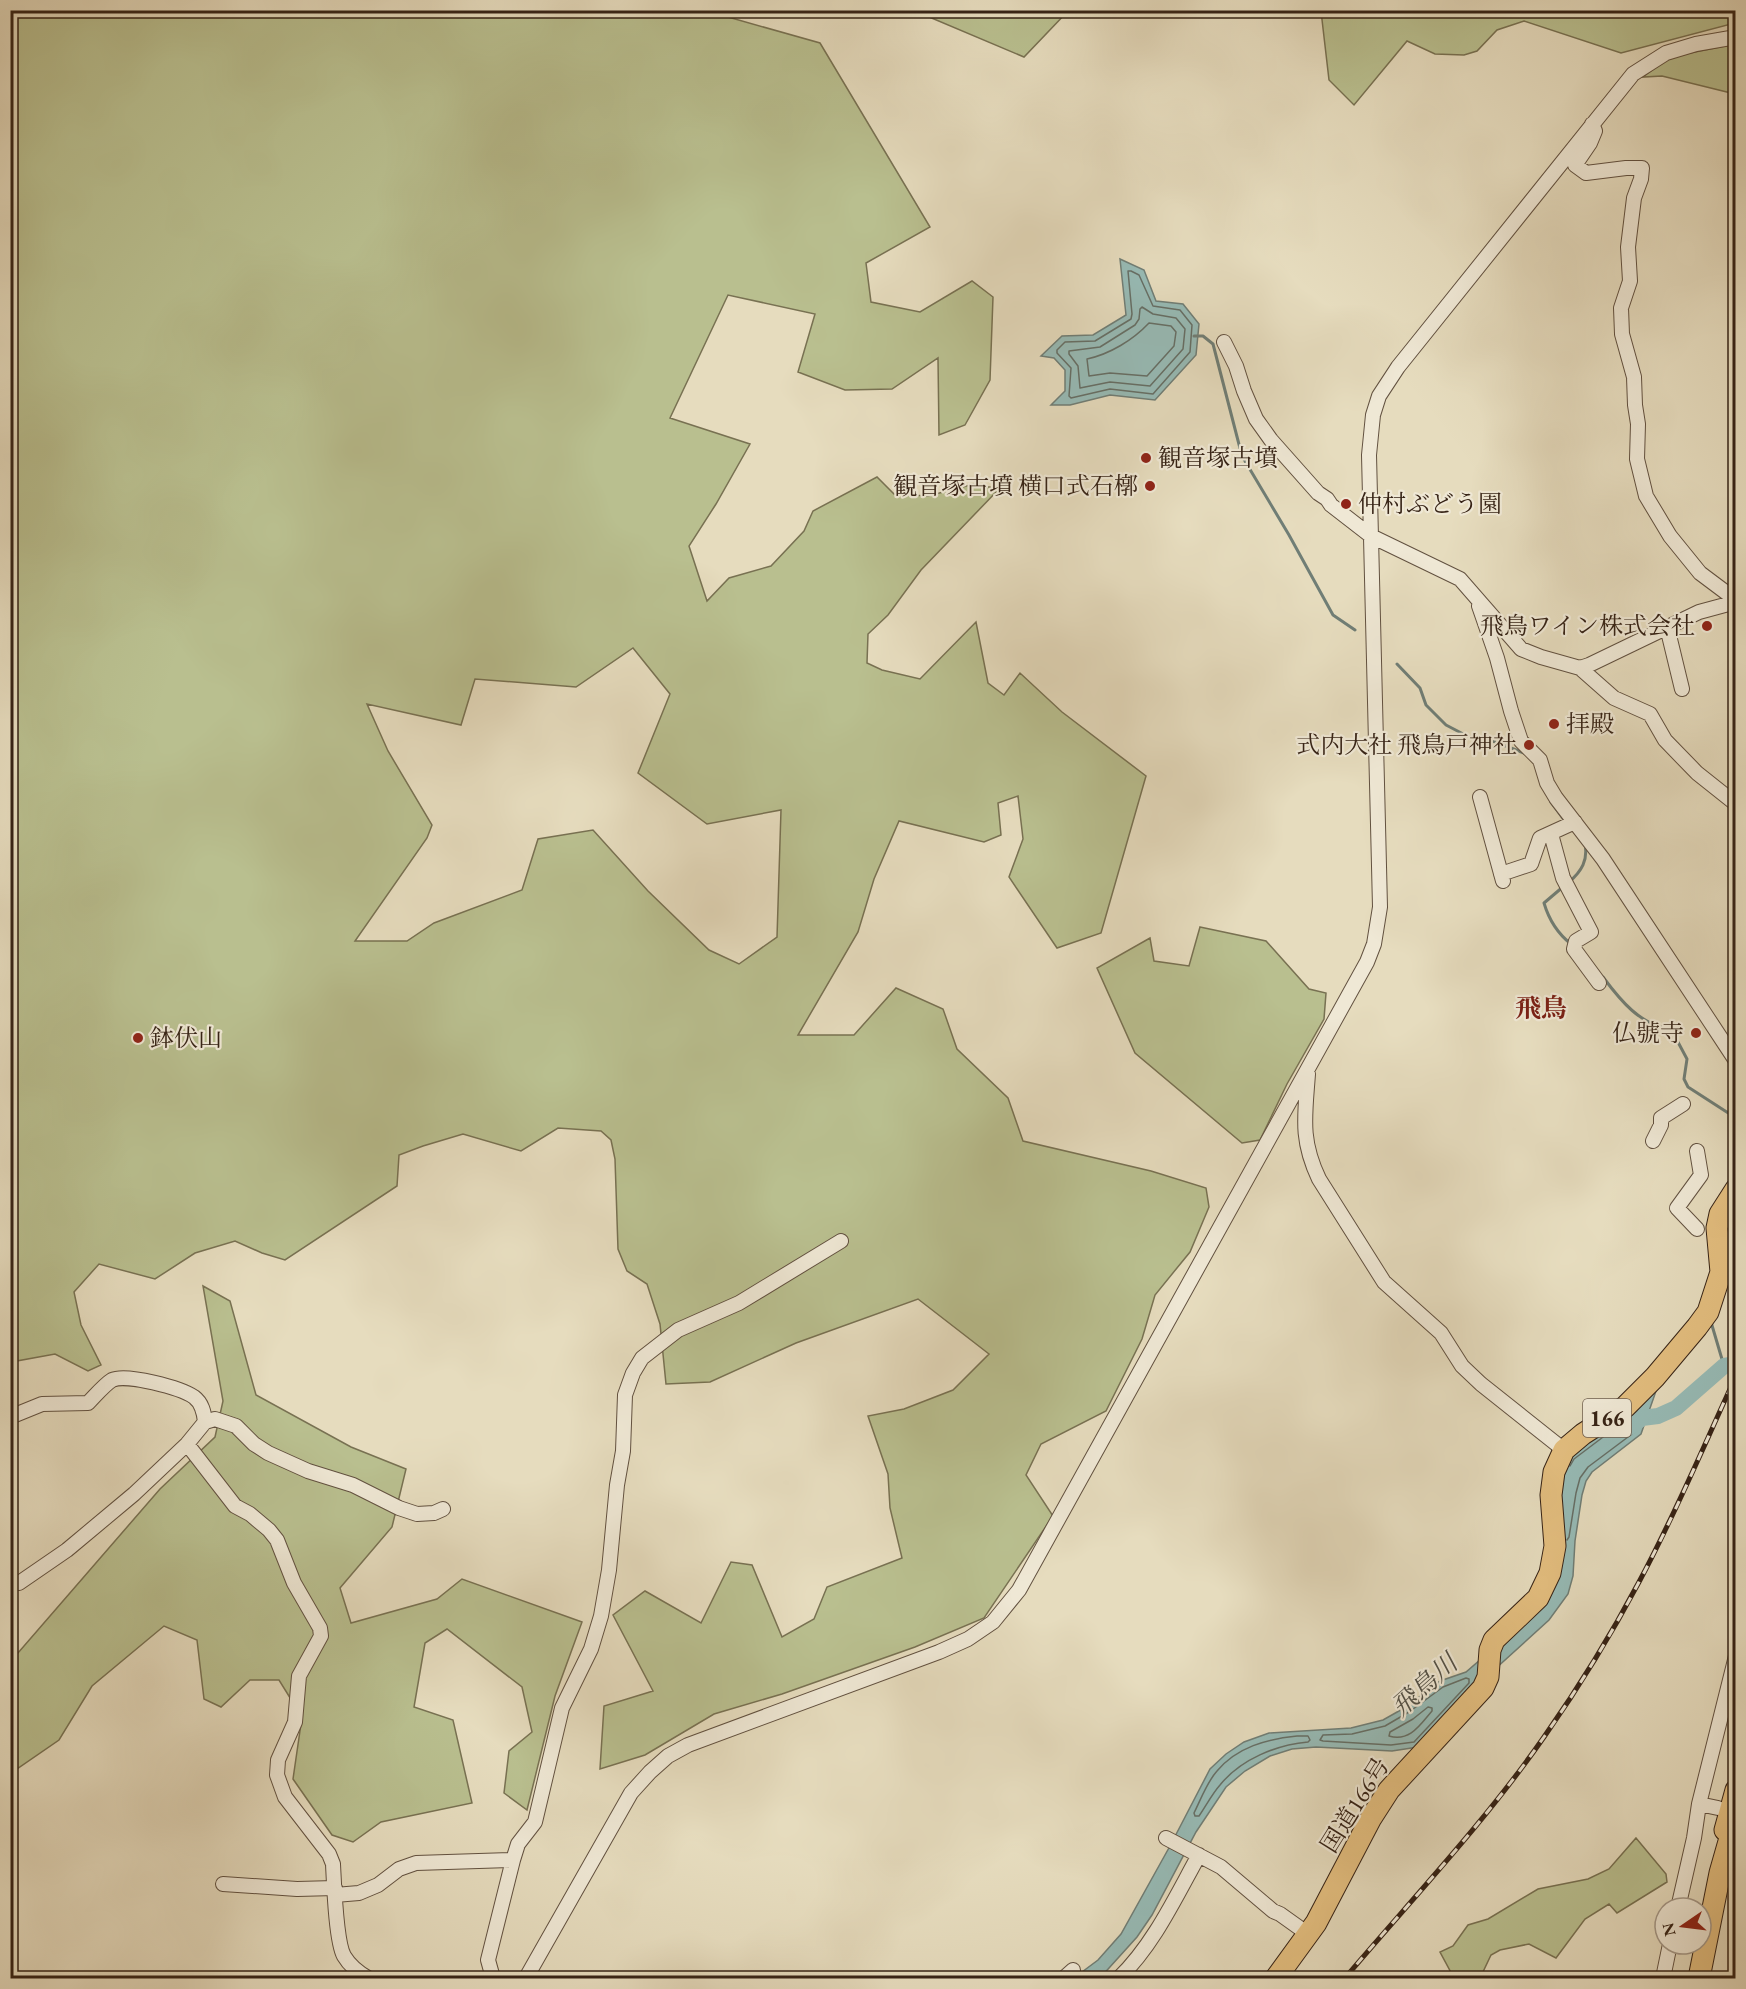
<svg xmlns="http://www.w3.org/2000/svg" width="1746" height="1989" font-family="'EB Garamond','Noto Serif JP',serif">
<rect width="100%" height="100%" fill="#e6dcbe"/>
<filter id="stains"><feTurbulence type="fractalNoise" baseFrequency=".00333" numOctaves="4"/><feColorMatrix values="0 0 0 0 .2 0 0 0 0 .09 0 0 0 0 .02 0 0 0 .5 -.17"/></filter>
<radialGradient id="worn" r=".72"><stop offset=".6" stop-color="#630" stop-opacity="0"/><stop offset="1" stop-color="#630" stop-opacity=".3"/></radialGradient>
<path fill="#b9bf8f" stroke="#787152" stroke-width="1.5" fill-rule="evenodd" d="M723,10L721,15L820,43L930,227L866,263L871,302L920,312L972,281L993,297L990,380L965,425L939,435L938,358L892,389L845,390L798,372L815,314L728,295L670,418L750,444L716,504L689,546L707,601L729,578L771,566L804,531L813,511L877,477L894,494L928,496L974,484L999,489L921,570L888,615L868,634L867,663L882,670L920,679L976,622L988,683L1004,695L1020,673L1062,712L1146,776L1101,933L1057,948L1009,877L1023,839L1018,796L998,803L1001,835L984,842L899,821L874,879L858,932L798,1035H854L896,988L943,1009L957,1049L1008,1098L1023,1141L1151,1171L1206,1188L1209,1207L1190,1252L1155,1295L1142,1339L1106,1411L1041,1444L1026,1475L1053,1516L984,1618L915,1647L782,1694L714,1714L645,1755L600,1769L604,1706L653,1691L613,1615L645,1591L701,1623L731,1562L752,1565L782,1637L814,1619L827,1587L902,1558L890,1508L888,1474L868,1416L904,1409L953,1390L989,1354L918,1299L796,1343L710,1382L666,1384L660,1324L647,1284L627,1271L618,1249L615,1159L611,1140L601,1131L558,1128L521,1151L463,1134L423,1146L399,1155L397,1186L285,1260L262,1253L235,1241L195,1253L155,1279L99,1264L74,1292L81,1325L101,1365L88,1371L55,1354L11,1362V11ZM633,648L670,694L638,773L707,824L781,810L777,937L739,964L709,950L648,891L593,830L538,839L522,890L434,923L407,941H355L427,838L432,825L388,751L367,704L461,725L475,679L576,687Z
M1735,10V23L1621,53L1524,21L1497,30L1477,51L1464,55L1435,54L1407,41L1354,105L1329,80L1321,11Z
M915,11H1068L1024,57Z
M1735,44V94L1662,76L1643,77L1664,61L1685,54Z
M1200,927L1266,941L1309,989L1326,993L1324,1019L1287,1084L1260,1140L1242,1143L1135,1053L1097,968L1150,938L1154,961L1189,966Z
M203,1286L230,1301L256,1395L351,1447L406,1469L392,1527L340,1588L351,1623L437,1599L462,1579L582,1622L555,1696L527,1810L504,1793L509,1751L532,1732L522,1687L447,1629L425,1643L414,1707L453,1720L472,1803L381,1822L353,1842L332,1835L293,1779L302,1717L279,1680H250L221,1707L204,1699L197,1640L164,1626L92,1686L59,1740L11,1773V1661L160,1489L215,1437L223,1401Z
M1636,1838L1666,1874L1667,1882L1617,1913L1609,1904L1585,1919L1556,1958L1529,1944L1500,1950L1491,1955L1481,1976L1471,1978H1454L1440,1952L1453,1946L1468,1925L1488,1919L1538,1889L1588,1879L1609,1869Z"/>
<path fill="#97bbb6" stroke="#707e76" stroke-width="1.5" d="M1120,259L1144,270L1156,301L1183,304L1199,324L1196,355L1155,400L1110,395L1070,405H1051L1065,391V370L1054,358L1041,356L1062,336L1093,335L1126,315Z
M1656,1391L1641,1434L1592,1472L1586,1481L1582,1495L1575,1541L1573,1576L1568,1594L1549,1620L1494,1670L1418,1747L1392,1751L1316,1747L1292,1749L1270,1756L1245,1771L1226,1787L1196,1832L1152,1915L1137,1937L1100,1978H1074L1098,1960L1121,1934L1170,1846L1210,1769L1226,1754L1244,1742L1269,1733L1351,1728L1383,1720L1406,1707L1440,1681L1466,1672L1504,1639L1536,1608L1556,1501L1569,1455Z"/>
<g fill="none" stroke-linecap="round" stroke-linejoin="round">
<path stroke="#666f66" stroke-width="1.5" d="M1128,271H1131L1139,275L1153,306L1180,310L1192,325L1190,352L1153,394L1110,389L1071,398L1069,396L1071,368L1057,353V350L1065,342L1095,341L1131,319L1132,314Z
M1142,307L1153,314L1176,318L1185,329L1183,349L1150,386L1110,382L1080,388L1078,366L1069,354V351L1100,347L1135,325L1139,319L1140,309Z
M1149,323L1171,326L1176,332L1174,346L1147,376L1110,373L1089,376L1087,359C1110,354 1133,340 1149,323Z
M1570,1466L1574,1459L1619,1425
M1567,1540L1569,1537L1576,1493L1580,1478L1588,1467L1636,1431L1641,1415L1639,1412L1636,1413
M1466,1678L1469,1679V1683L1414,1742L1391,1745L1323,1741L1320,1740L1323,1735L1352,1734L1385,1726L1409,1712L1443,1687Z
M1428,1707L1432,1708V1711C1420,1725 1410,1742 1389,1736L1390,1732L1413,1719Z
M1297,1736H1308L1310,1740L1308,1742C1276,1745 1241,1759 1220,1785C1212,1794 1206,1806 1199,1816H1195L1194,1813C1201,1799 1207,1782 1217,1771C1237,1747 1267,1739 1297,1736Z"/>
<path stroke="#707e76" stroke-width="3" d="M1194,336H1203L1213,344L1242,456L1289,535L1333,615L1355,630
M1397,664L1420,688L1426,705L1446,725L1469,737L1490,740L1524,753
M1551,802L1565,821
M1569,882C1582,871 1588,860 1585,844
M1564,886L1544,903C1549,920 1557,933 1571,944
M1603,977C1620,1000 1641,1026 1671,1029L1687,1059L1684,1079L1688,1087L1736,1118
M1711,1322L1724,1366"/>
<path stroke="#97bbb6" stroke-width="16" d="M1630,1427L1642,1418L1658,1416L1676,1408L1724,1366L1736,1364"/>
<defs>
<path id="minor" d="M1592,124L1595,131L1590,143L1575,165L1586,173L1626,168H1642L1641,179L1634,198L1628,247L1630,281L1621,308L1622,334L1634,377L1635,405L1638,424L1637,459L1646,496L1670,536L1700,573L1736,600
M1224,342L1236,366L1244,391L1256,419L1271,440L1318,493L1327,499L1331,505L1371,536L1460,579L1521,649L1541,657L1580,668L1589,665L1699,612L1736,602
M1479,606L1497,658L1511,711L1521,741L1540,760L1547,783L1556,798L1603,859L1736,1061
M1667,627L1682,689
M1580,668L1614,698L1650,714L1665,740L1697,773L1736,804
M1480,797L1503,881
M1551,834L1563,878L1591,932L1576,941L1574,949L1599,983
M1501,874L1531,864L1540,838L1575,822
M1308,1074C1305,1116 1300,1139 1319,1179L1384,1282L1441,1333L1462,1366L1481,1384L1564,1450
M1653,1141L1661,1125V1118L1683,1104
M1697,1151L1701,1175L1677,1208L1697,1229
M10,1417L42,1404L88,1403C95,1396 104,1385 112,1380C126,1373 181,1388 194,1397C202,1403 204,1412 205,1422
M187,1444L235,1506L250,1514L269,1530L277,1540L294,1583L320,1628L321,1636L299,1676L295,1722L278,1760L277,1775L285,1797L329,1854L333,1864C334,1883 336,1942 344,1956C350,1966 359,1973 368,1978
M19,1583L67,1550L134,1494L187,1444L205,1422L215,1419L236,1426L254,1444L268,1453L308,1471L353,1485L399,1508L417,1514L434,1513L443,1509
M1699,1804L1718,1808
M1166,1838L1221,1867L1273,1911L1280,1914L1308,1934
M223,1884L297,1889L335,1888
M335,1895L359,1893L378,1885L399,1869L416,1863L513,1860
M1678,1908L1694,1838L1699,1804L1736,1656
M493,1978L488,1960L513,1860L518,1844L535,1822L562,1708L591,1649L601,1616L609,1570L617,1485L623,1451L625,1395L633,1373L642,1358L678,1330L739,1303L841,1241
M526,1978L631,1793L650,1772L668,1756L688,1745L939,1652L968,1639L993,1622L1019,1590L1367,962L1374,944L1380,907L1369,455L1373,415L1379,396L1398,367L1633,74L1666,53L1696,44L1736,37
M1064,1978L1073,1970
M1119,1978C1154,1944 1175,1898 1199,1855
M1663,1978L1670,1944"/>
<path id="highway" d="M1725,1830L1736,1790
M1276,1978L1316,1923L1371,1818L1389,1790L1483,1688L1488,1677L1490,1650L1494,1640L1538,1598L1550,1573L1555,1546L1551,1495L1554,1472L1564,1450L1583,1434L1625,1407L1655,1377L1697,1327L1708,1312L1721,1272L1717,1228L1720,1214L1736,1189
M1699,1978L1720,1873L1736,1817"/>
</defs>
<use href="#minor" stroke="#625140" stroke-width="16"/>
<use href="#highway" stroke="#362316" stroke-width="23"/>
<use href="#minor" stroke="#efe8d5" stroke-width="14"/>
<use href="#highway" stroke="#e3be7f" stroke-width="21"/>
<defs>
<path id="rail" d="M1345,1978C1412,1899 1485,1822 1544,1737C1579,1687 1611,1635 1639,1582C1675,1515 1704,1445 1736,1376"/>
</defs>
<use href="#rail" stroke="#362316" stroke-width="5"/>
<use href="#rail" stroke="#efe8d5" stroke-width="3" stroke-dasharray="9" stroke-linecap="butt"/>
</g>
<g fill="#8f2418" stroke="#efe8d5" stroke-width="2">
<circle cx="1146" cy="458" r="6"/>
<circle cx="1150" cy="486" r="6"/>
<circle cx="1346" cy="504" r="6"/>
<circle cx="1707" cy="626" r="6"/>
<circle cx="1554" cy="724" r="6"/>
<circle cx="1529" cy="745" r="6"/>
<circle cx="1696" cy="1033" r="6"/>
<circle cx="138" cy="1038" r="6"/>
</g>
<g text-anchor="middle" stroke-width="4.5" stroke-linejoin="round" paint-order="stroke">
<rect fill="#efe8d5" stroke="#6e5e4f" stroke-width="1.5" x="1583" y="1399" width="48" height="38" rx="4.5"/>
<g font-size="22" font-weight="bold" fill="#362316">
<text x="1607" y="1426">166</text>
</g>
<g font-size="24" fill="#362316" stroke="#efe8d5" text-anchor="start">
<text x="1158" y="466">観音塚古墳</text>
<text x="1138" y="494" text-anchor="end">観音塚古墳 横口式石槨</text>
<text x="1358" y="512">仲村ぶどう園</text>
<text x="1695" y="634" text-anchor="end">飛鳥ワイン株式会社</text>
<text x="1566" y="732">拝殿</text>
<text x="1517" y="753" text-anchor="end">式内大社 飛鳥戸神社</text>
<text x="1684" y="1041" text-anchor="end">仏號寺</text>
<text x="150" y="1046">鉢伏山</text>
</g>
<g font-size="24" fill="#362316" stroke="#efe8d5">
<text transform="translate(1355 1805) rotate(-58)" y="8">国道166号</text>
</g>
<g font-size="26" font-weight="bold" fill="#7a1f14" stroke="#efe8d5">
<text x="1541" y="1017">飛鳥</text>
</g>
<g font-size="26" font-style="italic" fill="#535146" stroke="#efe8d5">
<text transform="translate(1424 1685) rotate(-42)" y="9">飛鳥川</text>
</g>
</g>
<rect width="1746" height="1989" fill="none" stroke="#e6dcbe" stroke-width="36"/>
<rect x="12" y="12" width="1722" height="1965" fill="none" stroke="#362316" stroke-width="3"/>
<rect x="18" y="18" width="1710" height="1953" fill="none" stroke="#362316" stroke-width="1.5"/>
<g transform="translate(1683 1926) rotate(256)"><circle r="28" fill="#efe8d5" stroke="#a59989" stroke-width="1.5"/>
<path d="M0-4.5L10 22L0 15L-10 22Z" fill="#8f2418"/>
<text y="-9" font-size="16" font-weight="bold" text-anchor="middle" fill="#362316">N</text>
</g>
<rect width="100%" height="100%" filter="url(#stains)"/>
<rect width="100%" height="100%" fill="url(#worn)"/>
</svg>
